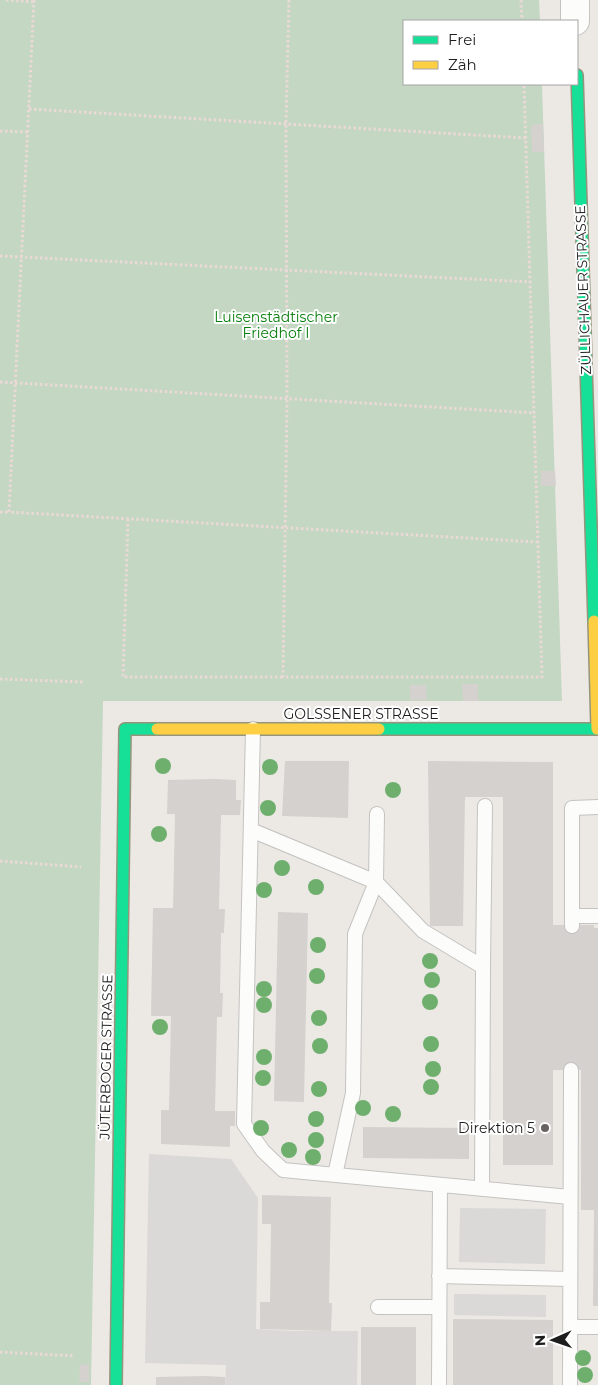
<svg xmlns="http://www.w3.org/2000/svg" width="598" height="1385" font-family="Montserrat,sans-serif">
<rect width="100%" height="100%" fill="#ece9e5"/>
<path fill="#c3d7c2" d="M0,0H539L540,21H404V84H542L562,701H103L91,1385H0Z"/>
<path fill="#dad9d7" d="M149,1154L231,1159L258,1198L256,1329L292,1331H358L357,1385H225L226,1365L145,1363Z
M460,1208L546,1209L545,1264L459,1262Z
M454,1294L546,1295V1317L454,1315Z"/>
<path fill="#d4d1ce" d="M543,124L544,152H532L531,125Z
M541,471H555L556,486H541Z
M462,684H478V701H463Z
M410,685H426L427,700H410Z
M285,761H349L348,818L282,816Z
M428,761L553,762V925H594V928H598V1306H593L594,1210H581V1070H553V1165H503V797H465L463,926H430Z
M215,779L236,780V800H241L240,815H221L219,909H225L224,933H221L220,993H223L222,1017H217L215,1111H235V1126H230V1147L161,1144V1110H169L171,1016H151L153,908H173L175,814H167L168,780Z
M278,912L308,913L304,1102L274,1101Z
M363,1127L469,1128V1159L363,1158Z
M262,1195L331,1197L329,1303H332L331,1331L260,1329V1302H270L271,1224H262Z
M453,1319L553,1320V1385H453Z
M361,1327H416V1385H361Z
M80,1364L89,1365V1382H79Z
M204,1376L225,1377V1385H156V1377Z"/>
<g fill="none" stroke-linecap="round" stroke-linejoin="round">
<defs>
<path id="lane" d="M253,729L244,1124L263,1151L283,1170L570,1197
M251,830L376,882L423,931L483,967L482,1189
M572,916H598
M572,926V808L598,807
M483,967L485,806
M335,1175L353,1093L355,934L376,882L377,814
M439,1276L570,1279
M378,1307H439
M570,1327H598
M439,1385L440,1185
M570,1385L571,1070"/>
<path id="street" d="M575,0V21"/>
<path id="fast" d="M577,75L594,621
M379,729H598
M116,1385L125,729H157"/>
<path id="slow" d="M594,621L597,729
M157,729H379"/>
</defs>
<use href="#lane" stroke="#c4c3c1" stroke-width="16"/>
<use href="#street" stroke="#c4c3c1" stroke-width="30"/>
<use href="#fast" stroke="#95957c" stroke-width="14"/>
<use href="#slow" stroke="#95957c" stroke-width="14"/>
<path stroke="#ebd9d7" stroke-width="3" stroke-dasharray="2.5 2.5" stroke-linecap="butt" d="M6,0L34,2
M34,0L9,512L537,542
M289,0L286,122L287,400L283,677H542L524,84
M521,0L522,21
M29,109L526,138
M0,131L28,132
M0,256L531,282
M0,382L535,413
M0,512H9
M128,519L123,677H283
M0,679L83,682
M0,861L81,867
M0,1352L75,1356"/>
<use href="#lane" stroke="#fcfcfb" stroke-width="14"/>
<use href="#street" stroke="#fcfcfb" stroke-width="28"/>
<use href="#fast" stroke="#16e098" stroke-width="11"/>
<use href="#slow" stroke="#ffcf43" stroke-width="11"/>
</g>
<g fill="#6eaf6e">
<circle cx="163" cy="766" r="8"/>
<circle cx="270" cy="767" r="8"/>
<circle cx="393" cy="790" r="8"/>
<circle cx="268" cy="808" r="8"/>
<circle cx="159" cy="834" r="8"/>
<circle cx="282" cy="868" r="8"/>
<circle cx="316" cy="887" r="8"/>
<circle cx="264" cy="890" r="8"/>
<circle cx="318" cy="945" r="8"/>
<circle cx="430" cy="961" r="8"/>
<circle cx="317" cy="976" r="8"/>
<circle cx="432" cy="980" r="8"/>
<circle cx="264" cy="989" r="8"/>
<circle cx="430" cy="1002" r="8"/>
<circle cx="264" cy="1005" r="8"/>
<circle cx="319" cy="1018" r="8"/>
<circle cx="160" cy="1027" r="8"/>
<circle cx="431" cy="1044" r="8"/>
<circle cx="320" cy="1046" r="8"/>
<circle cx="264" cy="1057" r="8"/>
<circle cx="433" cy="1069" r="8"/>
<circle cx="263" cy="1078" r="8"/>
<circle cx="431" cy="1087" r="8"/>
<circle cx="319" cy="1089" r="8"/>
<circle cx="363" cy="1108" r="8"/>
<circle cx="393" cy="1114" r="8"/>
<circle cx="316" cy="1119" r="8"/>
<circle cx="261" cy="1128" r="8"/>
<circle cx="316" cy="1140" r="8"/>
<circle cx="289" cy="1150" r="8"/>
<circle cx="313" cy="1157" r="8"/>
<circle cx="583" cy="1358" r="8"/>
<circle cx="585" cy="1375" r="8"/>
</g>
<circle fill="#656463" stroke="#fff" stroke-width="2" cx="545" cy="1128" r="5"/>
<g text-anchor="middle" stroke-width="4" stroke-linejoin="round" paint-order="stroke">
<g font-size="14" fill="#1d1d1d" stroke="#fff">
<text transform="translate(583 290) rotate(-92)" y="5">ZÜLLICHAUER STRASSE</text>
<text x="361" y="719">GOLSSENER STRASSE</text>
<text transform="translate(106 1057) rotate(-89)" y="5">JÜTERBOGER STRASSE</text>
</g>
<g font-size="14" fill="#077f0c" stroke="#fff">
<text x="276" y="322">Luisenstädtischer<tspan x="276" dy="16">Friedhof I</tspan></text>
</g>
<g font-size="14" fill="#1d1d1d" stroke="#fff" text-anchor="end">
<text x="535" y="1133">Direktion 5</text>
</g>
</g>
<rect x="403" y="20" width="175" height="65" fill="#ffffff" stroke="#a5a5a5"/>
<rect x="413" y="36" width="25" height="8" fill="#16e098" stroke="#a5a5a5"/>
<text x="448" y="45" font-size="15" fill="#1d1d1d">Frei</text>
<rect x="413" y="61" width="25" height="8" fill="#ffcf43" stroke="#a5a5a5"/>
<text x="448" y="70" font-size="15" fill="#1d1d1d">Zäh</text>
<g transform="translate(553 1340) rotate(268)" stroke="#ffffff" stroke-width="4" paint-order="stroke">
<path d="M0-4L9 19L0 12L-9 19Z" fill="#1d1d1d"/>
<text y="-8" font-size="14" font-weight="bold" text-anchor="middle" fill="#1d1d1d">N</text>
</g>
</svg>
